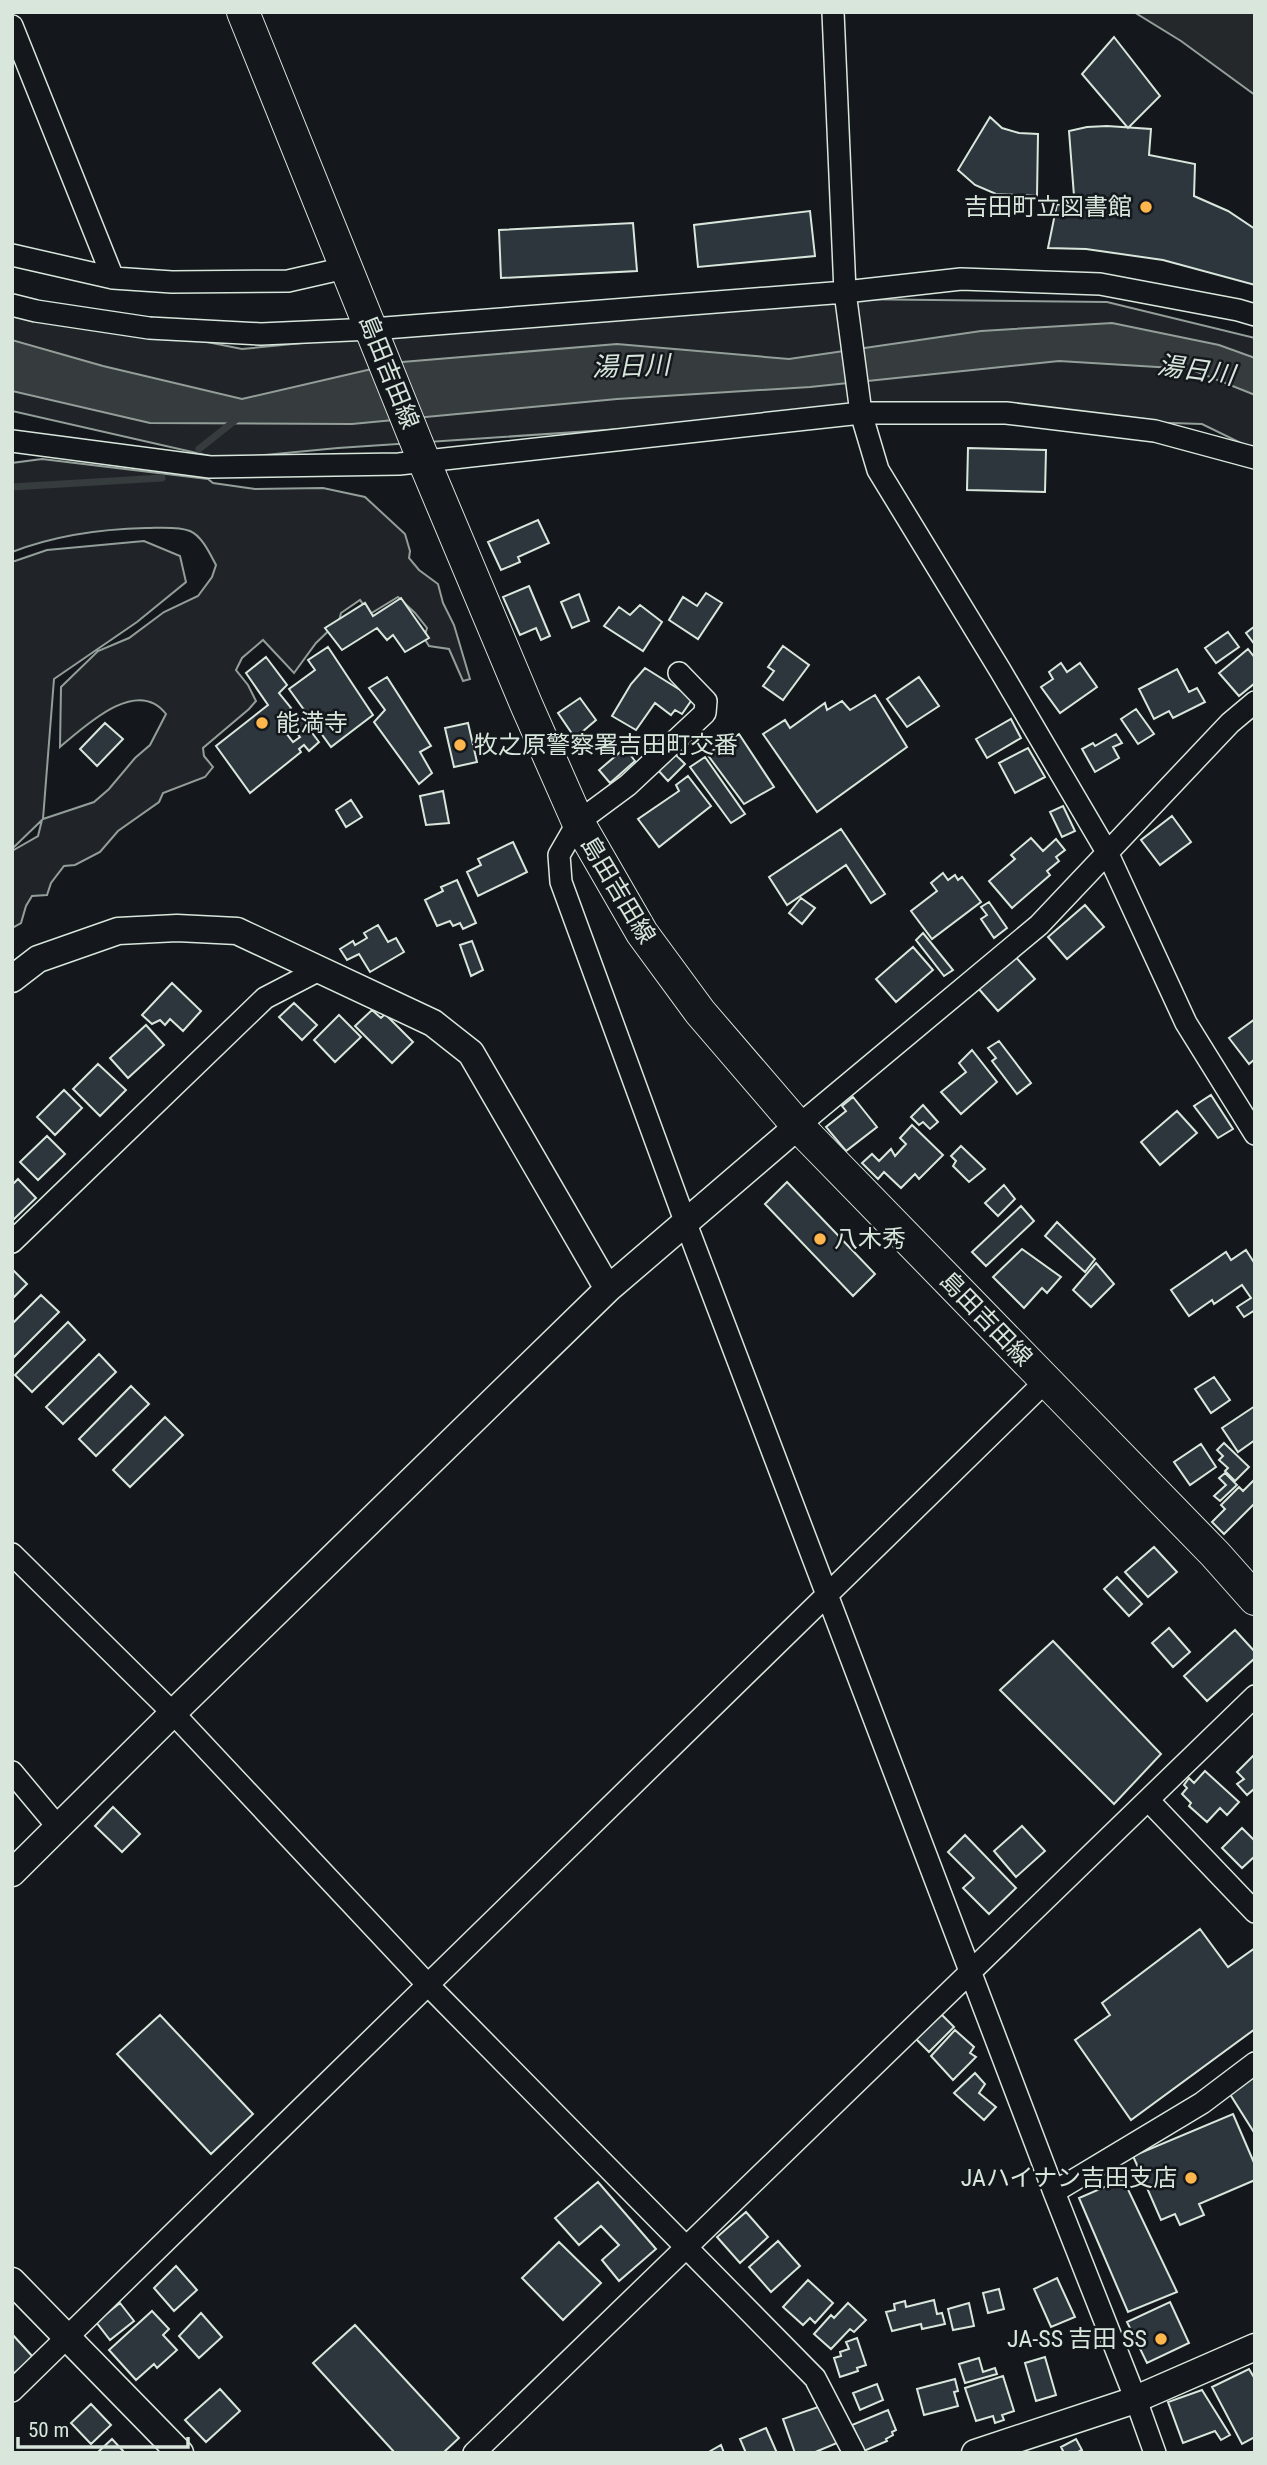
<svg xmlns="http://www.w3.org/2000/svg" width="1267" height="2465" font-family="'Roboto Condensed','Noto Sans JP',sans-serif">
<rect width="100%" height="100%" fill="#14181c"/>
<path fill="#202428" stroke="#939e99" stroke-width="2" d="M764,298L1107,302L1255,338V450L1202,424L861,413L338,448L223,459L12,411V303L242,349Z
M42,459L208,479L213,483L255,489L323,488L365,497L405,534L410,551L409,558L419,570L438,584L443,603L454,625L470,679L463,681L449,649L429,646L424,638L427,628L415,613L398,597L370,614L360,600L341,613L339,621L316,643L294,673L263,640L242,658L236,670L248,685L256,701L249,709L203,748L204,756L213,767L205,777L163,793L159,802L118,831L100,852L75,865L64,866L51,883L47,895L32,896L26,906L21,923L12,928V851L38,836L42,820L12,849V562L47,550L144,541L180,556L186,582L137,622L54,679L43,819L94,802L109,789L135,758L150,745L166,714C137,676 85,726 60,747L61,687L98,651L129,638L164,612L198,596L212,577L216,565C210,554 202,536 190,531C178,526 159,528 146,528C100,529 56,535 12,552V463Z"/>
<path fill="#24282b" stroke="#939e99" stroke-width="2" d="M1134,12H1255V95L1181,41Z"/>
<path fill="#363b3e" stroke="#939e99" stroke-width="2" d="M1112,323L1219,345L1255,358V395L1190,369L1059,361L810,387L617,399L352,424L150,423L12,391V340L103,366L242,399L402,362L617,344L789,359L981,331Z"/>
<g fill="none" stroke-linecap="round" stroke-linejoin="round">
<path stroke="#363b3e" stroke-width="7" d="M199,449L238,418
M12,487L162,478"/>
</g>
<path fill="#2c363c" stroke="#d8e6dc" stroke-width="2" d="M1114,37L1160,96L1128,128L1082,74Z
M990,117L1002,128L1019,133L1038,134L1037,196L996,194L975,185L958,170Z
M1107,126L1151,129L1149,155L1195,164L1194,196L1228,211L1255,229V285L1163,260L1086,249L1048,248L1057,204L1075,209L1069,131L1087,127Z
M810,211L815,256L698,267L694,225Z
M633,223L637,271L501,278L499,230Z
M968,448L1046,450L1045,492L967,490Z
M538,520L549,543L518,557L520,562L501,570L488,542Z
M529,586L550,636L541,640L536,628L520,635L503,597Z
M706,593L722,603L698,639L669,620L683,597L697,606Z
M579,594L589,621L572,628L561,602Z
M401,598L429,638L405,652L393,635L387,640L377,628L342,650L325,628L365,603L373,616Z
M640,605L662,622L643,651L604,626L619,607L630,615Z
M1255,626V645L1246,633Z
M1228,632L1239,647L1216,663L1205,648Z
M783,646L809,665L783,700L763,686L774,671L768,667Z
M328,647L373,715L331,747L289,689L315,670L308,660Z
M1248,649L1255,658V683L1239,696L1219,673Z
M266,657L287,685L279,693L291,708L277,721L293,742L300,737L290,725L300,717L319,742L309,751L304,745L299,749L301,752L250,793L216,746L268,705L246,673Z
M1061,663L1067,672L1080,663L1097,687L1060,713L1041,687L1053,679L1049,672Z
M645,668L693,698L682,714L675,710L671,715L655,703L636,730L612,716L631,684Z
M1177,669L1189,692L1197,688L1205,702L1173,718L1169,711L1154,719L1139,689Z
M387,677L431,746L420,752L432,773L419,784L374,722L385,710L369,688Z
M919,677L939,706L907,727L887,699Z
M875,695L907,747L817,812L763,734L785,720L790,728L825,703L827,710L842,701L850,710Z
M580,698L596,720L575,738L558,713Z
M1136,709L1154,734L1138,744L1121,719Z
M1011,719L1021,738L987,758L976,739Z
M105,723L123,739L97,766L80,749Z
M468,723L477,762L454,767L445,728Z
M739,734L774,787L744,804L707,754Z
M1116,734L1122,743L1113,747L1119,758L1095,772L1082,749L1093,743L1095,746Z
M625,748L635,761L610,783L599,770Z
M1028,748L1045,777L1015,793L999,763Z
M674,753L685,764L668,781L657,769Z
M705,757L745,814L731,823L690,767Z
M688,776L711,806L659,847L638,819L679,791L676,785Z
M443,791L449,823L426,825L420,796Z
M351,800L362,817L346,827L336,810Z
M1063,806L1075,831L1062,837L1050,812Z
M1172,816L1191,842L1160,865L1141,840Z
M841,829L885,894L871,903L846,865L787,905L769,877Z
M1031,838L1043,851L1056,839L1065,850L1056,857L1059,861L1047,871L1050,875L1012,908L989,881L1015,859L1011,855Z
M513,842L527,872L478,896L467,872L481,865L478,859Z
M943,873L948,880L955,875L958,880L962,877L981,902L932,939L911,911L937,891L931,883Z
M457,880L476,923L463,929L460,923L453,926L450,921L437,926L425,900L443,891L441,887Z
M801,898L815,908L802,924L789,913Z
M989,902L1007,928L994,938L981,919L987,915L981,907Z
M1085,905L1104,927L1067,959L1048,937Z
M378,925L388,942L396,938L404,952L370,972L359,954L347,960L340,949L353,941L355,945L367,938L364,933Z
M923,933L953,970L944,976L916,940Z
M472,941L483,970L471,976L460,945Z
M913,947L933,970L896,1002L876,979Z
M1015,956L1035,979L998,1011L978,988Z
M172,983L201,1011L183,1031L170,1019L165,1025L160,1020L152,1024L142,1015Z
M294,1003L317,1025L302,1040L279,1017Z
M372,1010L381,1018L385,1014L413,1042L392,1063L355,1026Z
M339,1015L361,1037L335,1062L314,1040Z
M1255,1019V1059L1249,1064L1229,1038Z
M146,1025L164,1045L128,1078L110,1058Z
M999,1041L1031,1083L1017,1094L992,1061L996,1058L988,1048Z
M972,1050L997,1082L961,1114L941,1092L966,1072L959,1063Z
M98,1064L126,1090L100,1116L73,1089Z
M64,1090L82,1108L55,1135L37,1117Z
M1211,1095L1233,1129L1218,1138L1194,1106Z
M853,1097L877,1127L846,1151L826,1127L846,1111L842,1106Z
M923,1105L938,1122L930,1129L923,1122L919,1125L911,1117Z
M1177,1111L1197,1133L1160,1165L1141,1142Z
M912,1125L943,1155L919,1179L915,1174L901,1188L884,1172L878,1179L862,1163L872,1154L879,1161L891,1149L895,1156L906,1144L900,1138Z
M47,1136L65,1154L38,1180L20,1162Z
M961,1146L985,1169L969,1182L953,1166L956,1161L951,1156Z
M18,1179L36,1198L12,1221V1185Z
M787,1182L875,1274L853,1296L765,1204Z
M1004,1185L1015,1199L998,1216L985,1203Z
M1021,1206L1034,1221L986,1266L972,1252Z
M1057,1222L1095,1259L1085,1272L1045,1236Z
M1022,1249L1061,1277L1047,1293L1042,1288L1024,1308L993,1277Z
M1246,1250L1255,1264V1310L1244,1317L1237,1307L1251,1298L1242,1285L1214,1304L1212,1300L1189,1316L1171,1290L1226,1252L1231,1260Z
M1096,1263L1114,1284L1091,1307L1073,1290Z
M12,1269L27,1284L12,1299Z
M41,1295L59,1312L12,1359V1324Z
M68,1322L85,1340L32,1392L15,1375Z
M99,1354L116,1372L63,1424L46,1407Z
M1214,1377L1230,1400L1211,1413L1195,1389Z
M131,1386L149,1404L96,1456L79,1439Z
M1255,1406V1440L1238,1452L1222,1428Z
M165,1417L183,1435L130,1487L113,1470Z
M1224,1443L1249,1467L1235,1481L1225,1471L1228,1468L1219,1460L1223,1456L1217,1450Z
M1201,1444L1216,1467L1190,1485L1174,1462Z
M1225,1473L1237,1485L1220,1501L1214,1496L1226,1485L1219,1478Z
M1255,1479V1503L1224,1534L1212,1522L1225,1509L1221,1505L1239,1487L1243,1491Z
M1154,1547L1177,1572L1148,1597L1125,1572Z
M1117,1577L1142,1604L1129,1616L1104,1589Z
M1169,1628L1190,1652L1173,1667L1152,1643Z
M1235,1630L1255,1652V1658L1207,1701L1184,1676Z
M1053,1641L1161,1754L1114,1804L1000,1690Z
M1255,1754V1788L1247,1795L1237,1784L1244,1779L1237,1772Z
M1205,1771L1239,1802L1227,1815L1220,1808L1207,1822L1189,1806L1191,1803L1182,1794L1187,1788L1184,1785L1189,1778L1194,1783Z
M113,1807L140,1834L122,1852L95,1826Z
M1022,1826L1045,1851L1016,1877L994,1851Z
M1242,1828L1255,1841V1856L1242,1868L1222,1848Z
M965,1835L1016,1888L989,1914L963,1888L974,1878L948,1852Z
M1200,1929L1228,1967L1255,1948V2029L1131,2120L1075,2040L1110,2015L1102,2003Z
M941,2014L954,2027L929,2052L915,2038Z
M160,2015L253,2114L211,2154L117,2054Z
M955,2030L974,2047L970,2053L976,2057L953,2080L931,2056Z
M975,2073L985,2084L979,2093L996,2107L984,2120L954,2093Z
M1255,2075V2134L1228,2091Z
M1233,2114L1255,2165V2180L1199,2204L1204,2215L1180,2225L1175,2214L1161,2220L1133,2156Z
M1123,2179L1177,2292L1128,2312L1079,2198Z
M598,2182L656,2249L619,2281L602,2260L619,2245L601,2226L579,2245L555,2218Z
M746,2212L768,2237L740,2263L717,2237Z
M778,2241L800,2266L771,2292L749,2267Z
M559,2242L601,2283L563,2320L522,2278Z
M176,2266L197,2290L174,2311L154,2288Z
M1057,2278L1075,2317L1051,2327L1034,2289Z
M808,2280L833,2303L815,2323L810,2318L803,2325L783,2307Z
M999,2289L1004,2309L988,2313L983,2293Z
M934,2300L937,2314L942,2313L945,2324L922,2329L921,2324L892,2331L886,2312L895,2310L894,2304L905,2301L906,2307Z
M1170,2302L1189,2343L1147,2363L1127,2322Z
M120,2303L134,2321L110,2340L96,2322Z
M848,2303L866,2320L854,2332L850,2329L831,2349L814,2334L831,2315L834,2318Z
M969,2303L974,2326L953,2330L948,2309Z
M152,2311L169,2329L163,2335L177,2350L157,2368L154,2364L136,2380L109,2350Z
M201,2313L222,2337L199,2358L179,2336Z
M355,2325L459,2438L443,2453H395L313,2363Z
M12,2334L33,2357L12,2375Z
M857,2338L866,2365L857,2368L858,2371L840,2377L834,2358L841,2356L840,2352L849,2349L846,2342Z
M1045,2357L1056,2395L1036,2401L1025,2363Z
M979,2358L983,2372L995,2368L997,2374L965,2383L959,2364Z
M1249,2369L1255,2379V2437L1242,2444L1212,2387Z
M1003,2376L1014,2411L1002,2415L1004,2420L995,2423L993,2416L976,2421L965,2388Z
M955,2379L958,2391L954,2392L958,2406L924,2415L917,2389Z
M877,2384L883,2400L860,2410L853,2393Z
M220,2389L240,2411L206,2442L185,2420Z
M1202,2390L1230,2435L1221,2440L1215,2431L1183,2443L1168,2402Z
M91,2404L111,2425L91,2444L71,2423Z
M821,2406L837,2443L813,2453H795L783,2419Z
M888,2410L896,2430L892,2432L893,2435L886,2439L887,2441L864,2451L852,2425Z
M766,2428L777,2453H746L740,2439Z
M112,2439L125,2453H97Z
M1076,2439L1082,2450L1076,2453H1064L1061,2447Z
M721,2445L724,2453H707Z"/>
<g fill="none" stroke-linecap="round" stroke-linejoin="round">
<defs>
<path id="minor" d="M833,12L845,292L861,413L878,470L1000,670L1107,852L1186,1023L1255,1134
M12,26L113,278
M12,255L113,278L172,282L288,281L345,268
M12,305L36,311L149,328L261,334L372,329L845,292L961,279L1100,284L1238,310L1255,315
M12,441L210,467L399,464L861,413H1006L1155,431L1255,458
M679,673L706,701L705,713L628,785L578,822L559,855L561,882L685,1221L1054,2192L1136,2400L1155,2453
M798,1126L1039,925L1230,723L1255,702
M12,1242L265,998L321,969
M12,1554L173,1713L429,1986L815,2378L854,2453
M12,1772L58,1827
M1148,1800L1255,1912
M1054,2192L1202,2103L1255,2063
M12,2391L1047,1380
M474,2453L1255,1696"/>
<path id="tertiary" d="M12,979L38,959L118,931L177,928L237,931L433,1023L471,1053L608,1289
M12,1873L173,1713L608,1289L798,1126
M12,2281L180,2453
M975,2453L1129,2402L1255,2347"/>
<path id="primary" d="M243,12L424,461L526,704L578,822L642,933L700,1012L798,1126L1215,1554L1255,1599"/>
</defs>
<use href="#minor" stroke="#d8e6dc" stroke-width="24"/>
<use href="#tertiary" stroke="#d8e6dc" stroke-width="29"/>
<use href="#primary" stroke="#d8e6dc" stroke-width="34"/>
<use href="#minor" stroke="#14181c" stroke-width="21"/>
<use href="#tertiary" stroke="#14181c" stroke-width="26"/>
<use href="#primary" stroke="#14181c" stroke-width="32"/>
</g>
<g fill="#ffb74d" stroke="#14181c" stroke-width="2.5">
<circle cx="1146" cy="207" r="7"/>
<circle cx="262" cy="723" r="7"/>
<circle cx="460" cy="745" r="7"/>
<circle cx="820" cy="1239" r="7"/>
<circle cx="1191" cy="2178" r="7"/>
<circle cx="1161" cy="2339" r="7"/>
</g>
<g text-anchor="middle" stroke-width="5" stroke-linejoin="round" paint-order="stroke">
<g font-size="24" fill="#d8e6dc" stroke="#14181c" text-anchor="end">
<text x="1132" y="215">吉田町立図書館</text>
<text x="276" y="731" text-anchor="start">能満寺</text>
<text x="474" y="753" text-anchor="start">牧之原警察署吉田町交番</text>
<text x="834" y="1247" text-anchor="start">八木秀</text>
<text x="1177" y="2186">JAハイナン吉田支店</text>
<text x="1147" y="2347">JA-SS 吉田 SS</text>
</g>
<g font-size="24" fill="#d8e6dc" stroke="#14181c">
<text transform="translate(389 372) rotate(68)" y="8">島田吉田線</text>
<text transform="translate(618 890) rotate(59)" y="8">島田吉田線</text>
<text transform="translate(986 1319) rotate(46)" y="8">島田吉田線</text>
</g>
<g font-size="26" font-style="italic" fill="#d8e6dc" stroke="#14181c">
<text transform="translate(631 366) rotate(-2)" y="9">湯日川</text>
<text transform="translate(1196 370) rotate(8)" y="9">湯日川</text>
</g>
</g>
<rect width="1267" height="2465" fill="none" stroke="#d8e6dc" stroke-width="28"/>
<path d="M18 2437v10h170v-10" fill="none" stroke="#d8e6dc" stroke-width="3.5"/>
<text x="28" y="2437" font-size="21" fill="#d8e6dc" stroke="#14181c" stroke-width="5" paint-order="stroke">50 m</text>
</svg>
